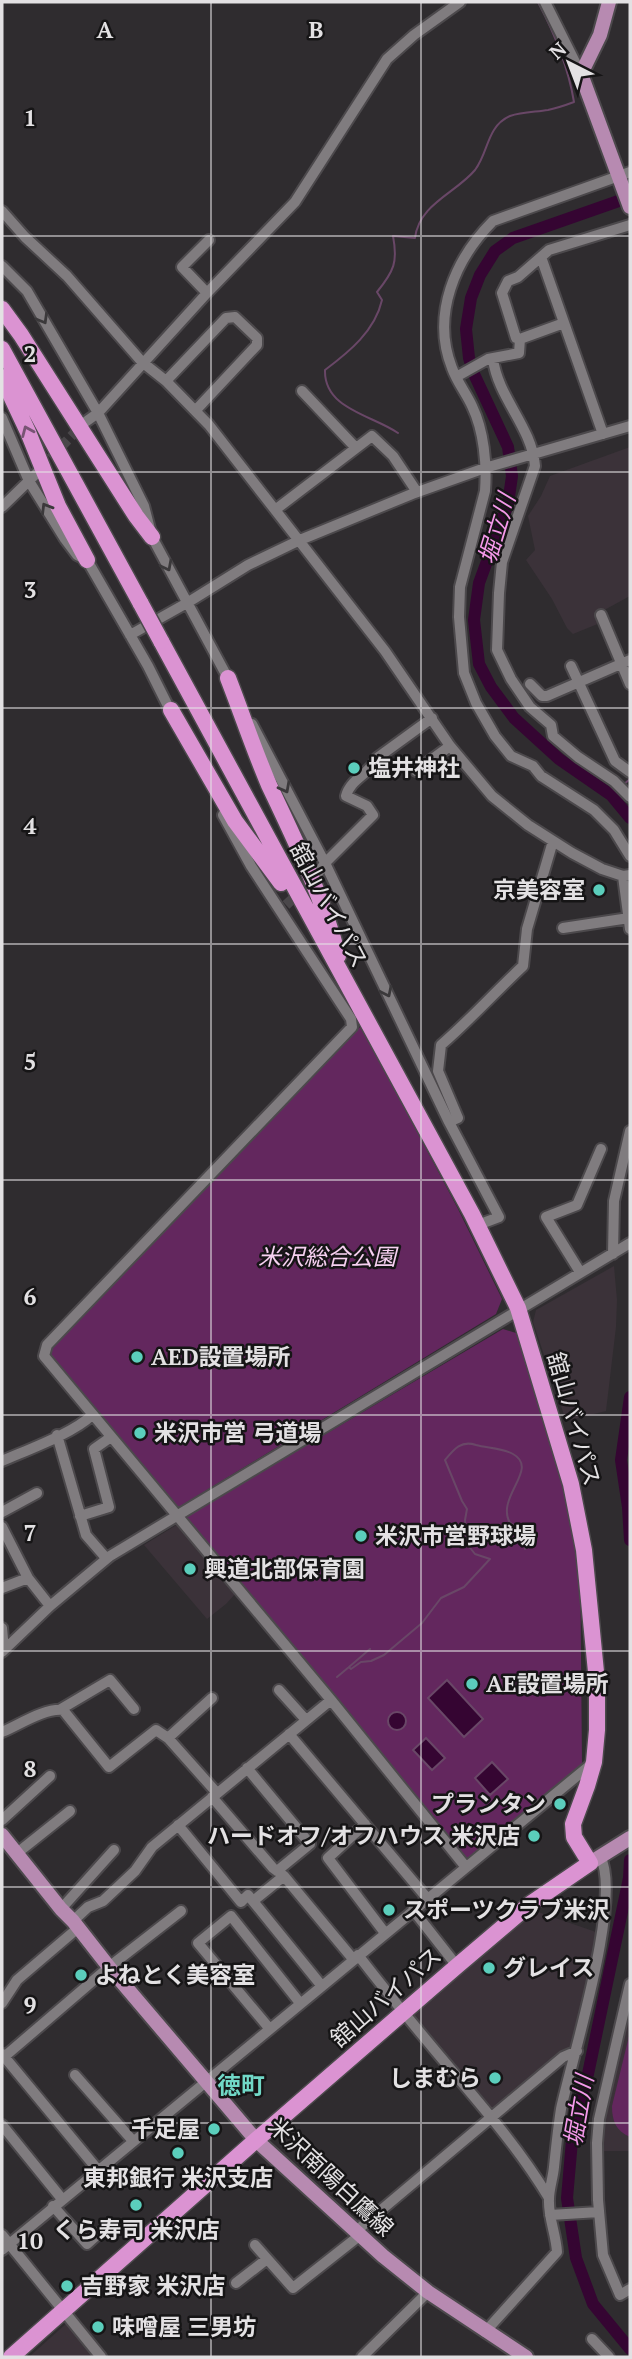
<svg xmlns="http://www.w3.org/2000/svg" width="632" height="2359" font-family="'PT Serif','Noto Sans JP',serif">
<rect width="100%" height="100%" fill="#2f2c2f"/>
<path fill="#3b3239" d="M630,447V596L597,614L600,623L573,634L567,628L552,599L526,560L535,550L528,516L541,496L550,476Z
M614,1266L617,1300L616,1327L606,1411L566,1421L533,1322L536,1310Z
M178,1524L236,1593L226,1604L207,1619L144,1545Z
M535,1911L596,1932L592,1961L574,2046L491,2114L409,2017Z
M630,2002V2151H599L601,2121Z
M68,2322L97,2357H29Z"/>
<path fill="#63275e" d="M361,1026L458,1209L502,1299L496,1314L177,1508L47,1356L49,1347Z
M503,1329L516,1333L552,1441L580,1547L582,1764L466,1861L184,1518Z
M630,2032V2137C616,2131 612,2121 612,2106Z"/>
<path fill="#350532" stroke="#694767" stroke-width="2" d="M447,1680L483,1719L464,1737L428,1698Z
M388 1721a9 9 0 1 1 18 0a9 9 0 1 1-18 0Z
M426,1738L445,1758L432,1770L413,1750Z
M492,1762L508,1779L490,1795L475,1778Z"/>
<g fill="none" stroke-linecap="round" stroke-linejoin="round">
<path stroke="#694767" stroke-width="2" d="M398,433C372,415 324,409 325,370C349,352 375,331 382,300L377,292C394,271 398,262 393,236L415,238C419,204 456,193 475,170C489,152 486,127 510,116C522,112 536,112 548,110C557,108 566,105 574,102C568,66 555,34 538,2
M623,785L630,779
M611,795L616,791
M349,1667L370,1649
M337,1677L349,1667L351,1669L361,1662L371,1661L384,1655L422,1623L441,1598L464,1587L490,1559L475,1554L467,1544L465,1520L467,1509L462,1501L445,1460C454,1449 461,1440 476,1445C487,1448 503,1448 513,1454C540,1469 495,1497 510,1523L523,1530L526,1540L525,1549"/>
<path stroke="#350532" stroke-width="12" d="M630,197L513,238L495,251L480,275L471,298L466,329L469,358L474,374L508,447L512,476L508,504L479,583L474,620L479,664L491,687L514,718L559,759L611,795L630,818
M630,1397L621,1460L628,1507L630,1540
M630,1860L629,1878L588,2074L573,2129L567,2198L576,2258L593,2304L630,2349"/>
<path stroke="#4a474a" stroke-width="10" stroke-dasharray="10 5" stroke-linecap="butt" d="M40,469L82,425
M286,905L302,890"/>
<defs>
<path id="minor" d="M545,2L581,74
M630,172L493,221C455,259 431,315 452,368C457,382 466,393 472,406C484,431 487,464 485,491L460,587L459,617L464,673L476,703L495,736L511,756L533,766L541,776L594,810L614,830L630,856
M2,211L25,237L67,276L142,362L166,381L209,425L385,651L450,746L492,796L528,825L572,853L602,869L623,876L630,875
M541,257L603,434
M2,266L27,291L98,413L144,506L152,537L230,682
M207,293L182,267L209,240
M520,339L516,338L502,293L508,281L518,277L549,250L630,225
M493,359C498,398 532,427 535,466L502,562L499,593L497,650L511,679L530,707L551,725L553,736L578,757L614,781L630,797
M456,377L488,359L519,353L520,339L564,323
M166,381L226,318L235,317L257,338V345L196,410
M302,391L356,448
M2,418L29,481L65,539L77,555L87,560L148,666L173,716
M84,423L98,413L207,293L295,202L387,59L414,35L460,2
M2,507L38,472
M275,510L372,436L393,456L417,492
M601,615L630,684
M130,635L187,603L248,565L300,540L412,494L485,468L630,426
M571,666L615,761L630,772
M530,684L542,696H547L630,660
M252,724L325,863L449,1122L499,1217L478,1225
M416,771L450,746
M223,815L251,866L351,1019L352,1027L47,1345L44,1356L331,1700L465,1866
M316,876L325,863L373,815L367,806L346,796C350,779 370,774 377,758L432,718
M623,876L630,929
M563,928L629,918
M449,1122L458,1118L438,1071L441,1045C470,1020 495,992 523,966L527,929L553,841
M613,1254L614,1201L630,1131
M580,1272L546,1217L577,1205L601,1149
M57,1435L86,1535L106,1558
M2,1461C27,1450 74,1433 92,1415
M2,1512L37,1493
M80,1516L109,1507L94,1449L111,1437
M2,1527L28,1578L50,1606
M2,1588L28,1578
M2,1628L4,1650
M2,1652L50,1606L110,1556L630,1243
M279,1690L306,1720
M61,1709L110,1680L134,1709
M2,1732C19,1725 44,1708 63,1710L109,1767L156,1730L168,1738L217,1793
M289,1734L427,1898
M168,1738L212,1698
M247,1768L310,1844L277,1871
M212,1797L273,1868L284,1876L353,1959
M2,1820L50,1776
M365,1824L328,1858L385,1933
M178,1825L241,1902L248,1895L321,1985
M16,1854L70,1811
M253,1901L284,1876
M61,1909L114,1850
M413,1910L457,1966
M73,1921L88,1907L103,1901L135,1871L152,1847L331,1700
M358,1955C389,1995 421,2034 454,2073C488,2113 522,2153 549,2198
M630,1984L599,2119L597,2143L598,2200L603,2255L620,2295L630,2289
M2,2003L17,1980L78,1928
M269,2028L198,1943L231,1916L300,2003
M2,2054L98,2170
M4,2057L109,1967L181,1911
M75,2075L133,2141
M2,2125L62,2199
M53,2206L87,2244L98,2234
M550,2215L599,2212
M355,2232L563,2057L577,2051
M2,2235L101,2357
M255,2245L293,2288L359,2236
M2,2250L594,1762
M236,2283L267,2259
M485,2332L557,2252C556,2234 548,2217 549,2199C549,2189 553,2178 554,2167C556,2148 558,2128 561,2109C572,2057 623,1898 600,1856
M592,2339L609,2357
M362,2357L428,2292"/>
<path id="major" d="M609,2L600,35L581,74L630,207
M2,1835L61,1909L73,1921L109,1967L256,2140L383,2256L428,2292L526,2357
M590,1863L630,1838"/>
<path id="highway" d="M2,309L21,335L136,516L152,537
M2,349L141,604
M2,377L28,432L58,506L87,560
M228,678C242,714 254,750 269,785C295,840 323,897 338,956
M171,710L235,821L281,883
M11,2357L256,2140L457,1966L530,1904L590,1863L574,1837L573,1824L587,1786L594,1762L597,1730V1682L584,1550L571,1484L518,1308L472,1214L161,641"/>
</defs>
<use href="#minor" stroke="#4c494c" stroke-width="14"/>
<use href="#major" stroke="#4c494c" stroke-width="18"/>
<use href="#highway" stroke="#4c494c" stroke-width="19"/>
<use href="#minor" stroke="#807c7f" stroke-width="10"/>
<use href="#major" stroke="#b78ab1" stroke-width="14"/>
<use href="#highway" stroke="#db93d2" stroke-width="16"/>
<defs>
<path id="highway-bridge" d="M141,604L161,641"/>
</defs>
<use href="#highway-bridge" stroke="#4c494c" stroke-width="19" stroke-linecap="butt"/>
<use href="#highway-bridge" stroke="#db93d2" stroke-width="16"/>
</g>
<defs><path id="oneway-chevron" d="M-2-3.5L2.5 0L-2 3.5" fill="none" stroke-width="1.6" stroke-linecap="round" stroke-linejoin="round" transform="scale(1.75)"/></defs>
<g stroke="#3b393b">
<use href="#oneway-chevron" transform="translate(43 319) rotate(60)"/>
<use href="#oneway-chevron" transform="translate(46 508) rotate(-121)"/>
<use href="#oneway-chevron" transform="translate(167 566) rotate(63)"/>
<use href="#oneway-chevron" transform="translate(285 788) rotate(62)"/>
<use href="#oneway-chevron" transform="translate(387 992) rotate(64)"/>
</g>
<use stroke="#785474" href="#oneway-chevron" transform="translate(27 431) rotate(-113)"/>
<path fill="none" stroke="#e3e1e3" stroke-width="2" stroke-opacity="0.55" d="M211,2V2357M421,2V2357M2,236H630M2,472H630M2,708H630M2,944H630M2,1180H630M2,1415H630M2,1651H630M2,1887H630M2,2123H630"/>
<g fill="#5bcebc" stroke="#161516" stroke-width="2.5">
<circle cx="354" cy="768" r="7"/>
<circle cx="599" cy="890" r="7"/>
<circle cx="137" cy="1357" r="7"/>
<circle cx="140" cy="1433" r="7"/>
<circle cx="361" cy="1536" r="7"/>
<circle cx="190" cy="1569" r="7"/>
<circle cx="472" cy="1684" r="7"/>
<circle cx="560" cy="1804" r="7"/>
<circle cx="534" cy="1836" r="7"/>
<circle cx="389" cy="1910" r="7"/>
<circle cx="489" cy="1968" r="7"/>
<circle cx="81" cy="1975" r="7"/>
<circle cx="495" cy="2078" r="7"/>
<circle cx="214" cy="2129" r="7"/>
<circle cx="178" cy="2153" r="7"/>
<circle cx="136" cy="2205" r="7"/>
<circle cx="67" cy="2286" r="7"/>
<circle cx="98" cy="2327" r="7"/>
</g>
<g text-anchor="middle" stroke-width="5" stroke-linejoin="round" paint-order="stroke">
<g font-size="23" font-weight="bold" fill="#e3e1e3" stroke="#161516" text-anchor="start">
<text x="368" y="776">塩井神社</text>
<text x="585" y="898" text-anchor="end">京美容室</text>
<text x="151" y="1365">AED設置場所</text>
<text x="154" y="1441">米沢市営 弓道場</text>
<text x="375" y="1544">米沢市営野球場</text>
<text x="204" y="1577">興道北部保育園</text>
<text x="486" y="1692">AE設置場所</text>
<text x="546" y="1812" text-anchor="end">プランタン</text>
<text x="520" y="1844" text-anchor="end">ハードオフ/オフハウス 米沢店</text>
<text x="403" y="1918">スポーツクラブ米沢</text>
<text x="503" y="1976">グレイス</text>
<text x="95" y="1983">よねとく美容室</text>
<text x="481" y="2086" text-anchor="end">しまむら</text>
<text x="200" y="2137" text-anchor="end">千足屋</text>
<text x="178" y="2186" text-anchor="middle">東邦銀行 米沢支店</text>
<text x="136" y="2238" text-anchor="middle">くら寿司 米沢店</text>
<text x="81" y="2294">吉野家 米沢店</text>
<text x="112" y="2335">味噌屋 三男坊</text>
</g>
<g font-size="23" fill="#e3e1e3" stroke="#161516">
<text transform="translate(329 905) rotate(62)" y="8">舘山バイパス</text>
<text transform="translate(574 1419) rotate(74)" y="8">舘山バイパス</text>
<text transform="translate(386 1997) rotate(-41)" y="8">舘山バイパス</text>
<text transform="translate(331 2177) rotate(43)" y="8">米沢南陽白鷹線</text>
</g>
<g font-size="23" font-style="italic" fill="#f6d0f0" stroke="#161516">
<text x="327" y="1265">米沢総合公園</text>
</g>
<g font-size="24" font-style="italic" fill="#f599ea" stroke="#161516">
<text transform="translate(497 529) rotate(-73)" y="8">堀立川</text>
<text transform="translate(579 2111) rotate(-80)" y="8">堀立川</text>
</g>
<g font-size="24" font-weight="bold" fill="#71d8c7" stroke="#161516">
<text x="241" y="2094">徳町</text>
</g>
</g>
<g font-size="23" text-anchor="middle" font-weight="bold" fill="#e3e1e3" stroke="#161516" stroke-width="5" stroke-linejoin="round" paint-order="stroke">
<text x="105" y="38">A</text>
<text x="316" y="38">B</text>
<text x="30" y="126">1</text>
<text x="30" y="362">2</text>
<text x="30" y="598">3</text>
<text x="30" y="834">4</text>
<text x="30" y="1070">5</text>
<text x="30" y="1305">6</text>
<text x="30" y="1541">7</text>
<text x="30" y="1777">8</text>
<text x="30" y="2013">9</text>
<text x="30" y="2249">10</text>
</g>
<rect width="632" height="2359" fill="none" stroke="#e3e1e3" stroke-width="7"/>
<g transform="translate(569 63) rotate(318)" stroke="#161516" stroke-width="5" paint-order="stroke">
<path d="M0-5L12 26L0 18L-12 26Z" fill="#e3e1e3"/>
<text y="-10" font-size="19" font-weight="bold" text-anchor="middle" fill="#e3e1e3">N</text>
</g>
</svg>
